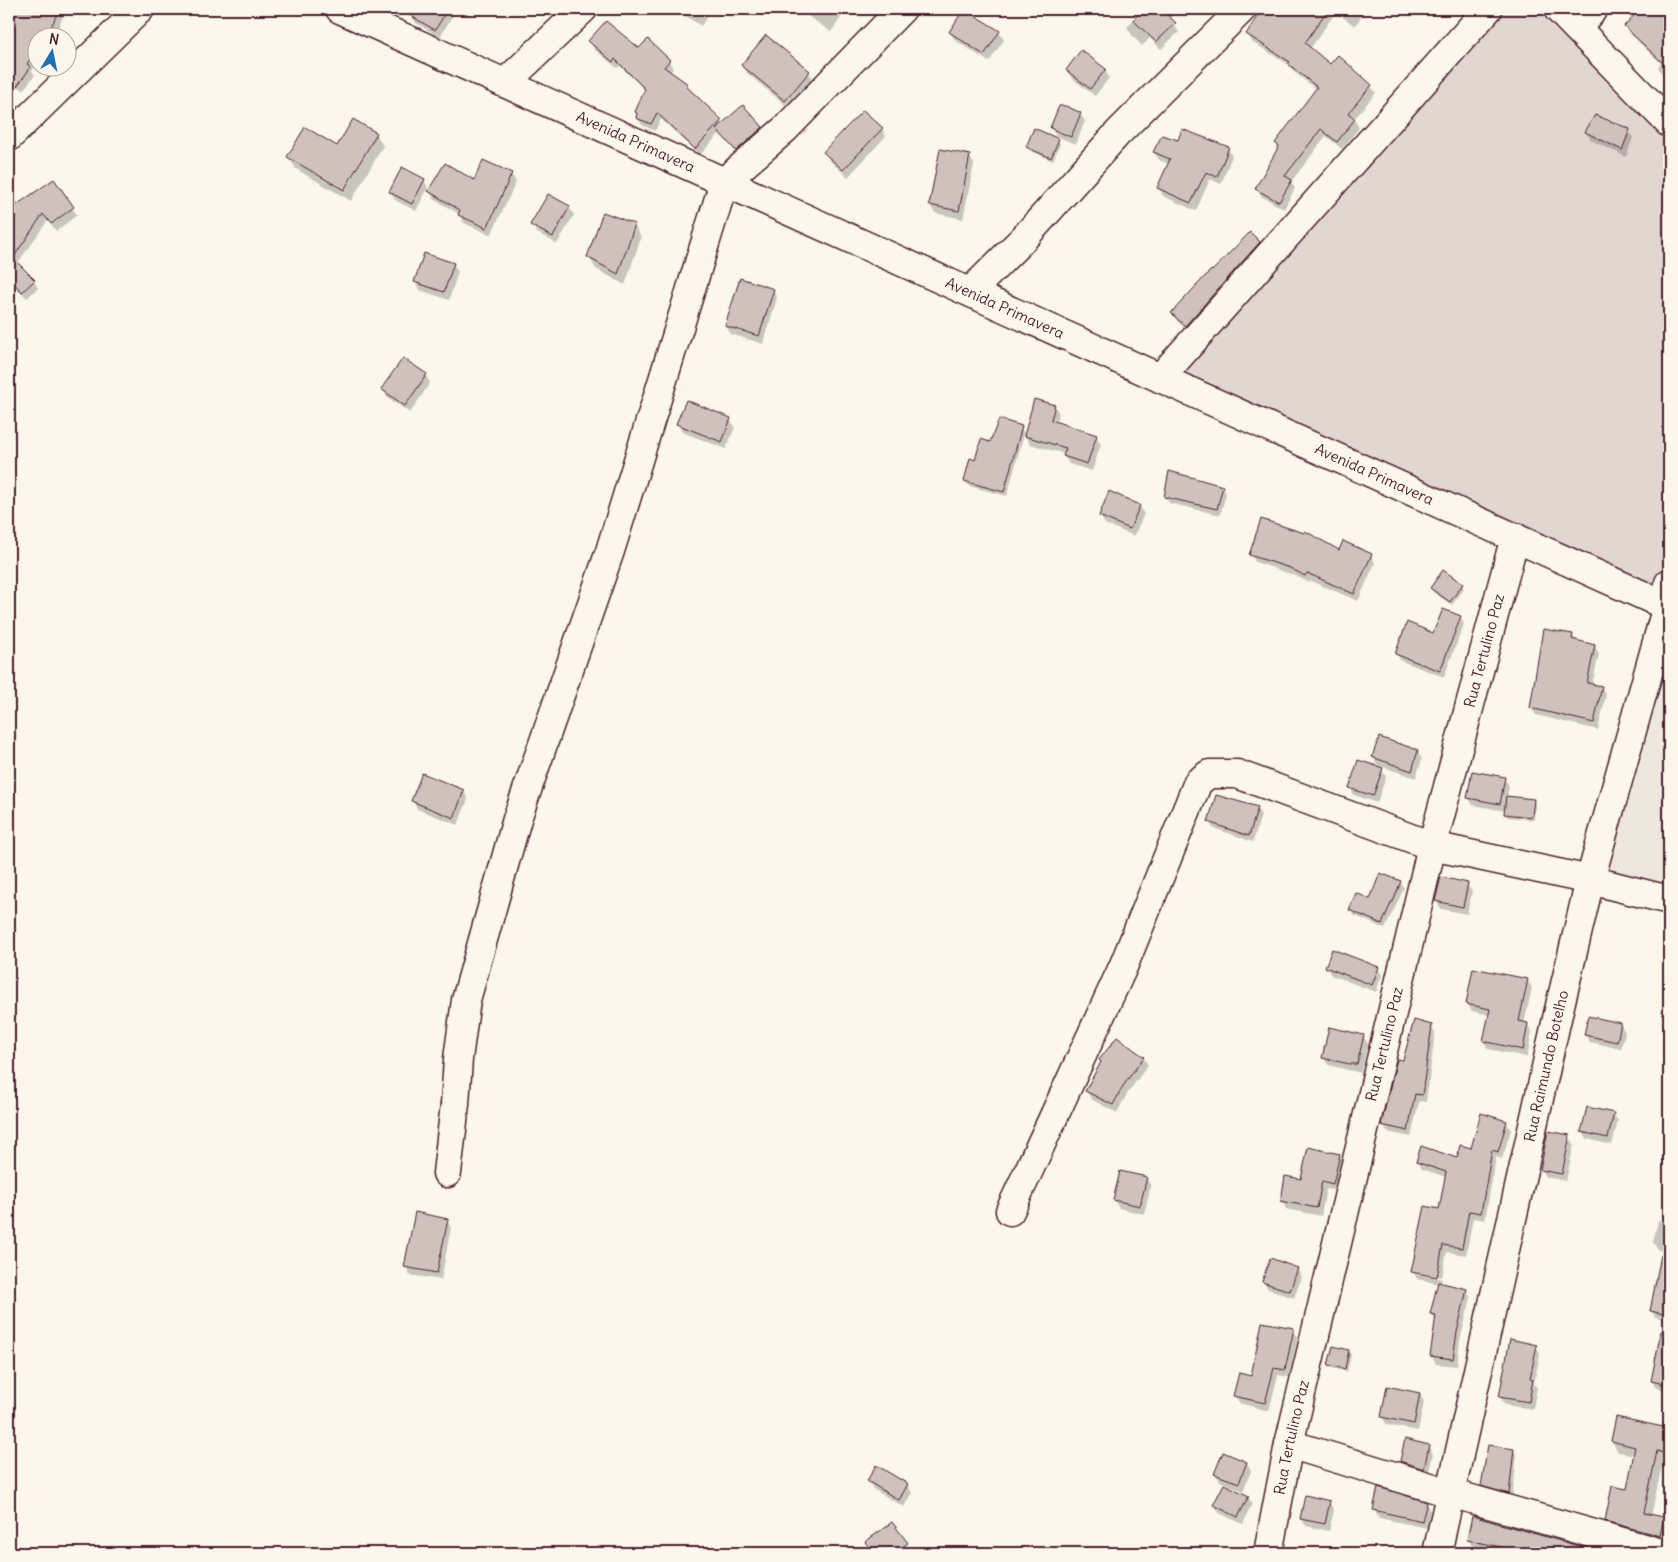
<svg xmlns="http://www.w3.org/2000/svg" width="1678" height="1562" font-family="Delius,sans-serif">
<rect width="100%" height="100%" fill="#fbf7ec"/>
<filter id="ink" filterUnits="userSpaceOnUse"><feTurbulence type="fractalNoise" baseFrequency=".02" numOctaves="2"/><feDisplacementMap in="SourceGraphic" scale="10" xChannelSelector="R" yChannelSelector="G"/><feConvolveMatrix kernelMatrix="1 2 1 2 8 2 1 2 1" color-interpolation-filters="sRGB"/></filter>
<g filter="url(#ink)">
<path fill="#eee7de" d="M1669,607V900L1590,880Z"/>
<path fill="#e2d7d0" stroke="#967b7e" d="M1488,9H1558L1669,123V576L1667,606L1160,378Z"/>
<path fill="#0003" d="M16,9H66L54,38H38V61L32,71L35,75L23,90L9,79V40L16,28L12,20Z
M90,9H100L97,13Z
M415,9H451L454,13L440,37L416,23L411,15Z
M678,9H712L701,26L680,12Z
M798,9H847L831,32Z
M1146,9H1181L1170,19L1179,32L1161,49L1150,38L1142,46L1132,35L1127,27Z
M1264,9H1273L1285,17L1290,9H1367L1355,26L1336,12L1310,49L1330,65L1371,86L1376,93L1354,119L1359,128L1342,149L1326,136L1291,182L1295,188L1284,209L1261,196L1257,189L1279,148L1276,143L1317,90L1294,72L1291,66L1252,42L1248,34Z
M1642,9H1669V80L1662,74L1658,67L1661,63L1630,34L1625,26Z
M965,10L999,32L1004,40L989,62L955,40L950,32Z
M590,41L640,50L648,41L669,61L673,69L669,73L687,85L691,93L723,125L762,128L766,135L741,158L720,133L700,155L661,119L655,131L642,125L637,118L646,91L620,66L617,68L594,49Z
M743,65L809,72L813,79L789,108L747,73Z
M1105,70L1109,78L1095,96L1072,78L1067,71Z
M1060,105L1080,114L1085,121L1076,144L1056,136L1051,128Z
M882,129L886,136L848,177L829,160L825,152Z
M1629,130L1633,138L1626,157L1591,140L1586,132Z
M376,134L383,146L351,201L296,169L289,157L338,147Z
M1058,140L1060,144L1053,161L1029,150L1027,147Z
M1178,142L1228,148L1232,156L1221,184L1210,179L1196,211L1163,196L1159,188L1169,164L1159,160L1154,152Z
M969,156L974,164L963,219L935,213L930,205Z
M511,174L516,182L491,235L464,223L459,214L434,199L429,191Z
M53,180L77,215L56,231L48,220L17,264L34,281L38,288L27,298L9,280V218L16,207Z
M424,180L428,188L416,211L395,200L390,192Z
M548,195L569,207L574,215L557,244L536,232L532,225Z
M634,225L641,237L625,285L596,269L589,257Z
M1259,243L1264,250L1190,333L1177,321L1172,313L1212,272Z
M453,264L458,272L449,300L420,290L415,282Z
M773,290L777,298L763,344L731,334L726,326Z
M426,375L430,383L410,413L387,397L383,389Z
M1054,406L1059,413L1056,423L1096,436L1101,444L1092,471L1069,464L1064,456L1065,454L1030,444L1024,434L1007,496L969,486L965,481L976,461L991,444L1021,428L1025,435Z
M730,419L735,427L726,449L682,432L678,424Z
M1223,487L1226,494L1220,515L1169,503L1165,496Z
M1140,506L1144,514L1134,536L1105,524L1100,516Z
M1340,552L1371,555L1375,563L1358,601L1311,581L1310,583L1296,576L1255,562L1251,554Z
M1462,585L1464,589L1452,605L1433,592L1431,588Z
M1460,617L1464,624L1444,677L1401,661L1397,654L1434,634Z
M1572,635L1576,642L1595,646L1599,654L1592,685L1601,687L1606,695L1598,730L1536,715L1531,708Z
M1417,751L1422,759L1416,778L1380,766L1386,777L1377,803L1354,795L1350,788L1379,768L1373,757Z
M1504,779L1509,786L1507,797L1533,800L1535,804L1534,820L1507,817L1505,811L1473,805L1468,797Z
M464,791L468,799L458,825L417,809L413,801Z
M1257,808L1261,815L1253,842L1213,828L1209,822Z
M1400,882L1404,888L1385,929L1354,915L1350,909L1371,900Z
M1467,884L1472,892L1467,914L1441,909L1436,901Z
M1326,967L1378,968L1382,975L1376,992L1331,975Z
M1527,980L1532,988L1524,1024H1527L1532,1032L1527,1057L1488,1049L1484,1041L1490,1015L1472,1011L1467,1003Z
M1620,1024L1625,1032L1621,1049L1590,1042L1585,1034Z
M1431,1026L1435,1033L1426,1102L1419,1101L1411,1137L1387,1132L1383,1125L1404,1061Z
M1363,1036L1368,1044L1361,1073L1328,1065L1324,1058Z
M1143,1057L1148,1065L1127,1094L1117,1113L1091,1099L1087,1091Z
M1613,1114L1618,1121L1612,1145L1587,1139L1582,1131Z
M1506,1122L1511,1130L1502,1159L1496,1157L1485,1220L1473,1218L1466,1255L1447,1252L1442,1277L1416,1271V1274L1442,1279L1441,1284L1466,1290L1471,1298L1460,1340L1457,1366L1436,1364L1432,1356L1436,1322L1432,1314L1439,1284L1417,1279L1413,1271L1440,1210L1446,1177L1422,1169L1417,1162L1458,1160Z
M1569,1136L1574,1144L1566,1181L1546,1177L1542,1169Z
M1339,1155L1344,1163L1338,1191L1326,1189L1321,1216L1286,1209L1282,1201L1302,1181Z
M1146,1178L1151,1186L1144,1214L1119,1208L1114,1200Z
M447,1220L451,1228L441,1280L410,1275L406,1267Z
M1658,1220L1669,1223V1252L1658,1250L1653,1242Z
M1297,1269L1302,1277L1294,1298L1268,1289L1264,1282Z
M1656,1287L1669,1290V1391L1656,1388L1652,1381L1665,1319L1655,1317L1651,1310Z
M1293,1330L1298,1337L1289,1377L1278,1375L1269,1411L1239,1403L1235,1396Z
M1536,1346L1540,1354L1534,1384L1537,1388L1533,1409L1505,1405L1500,1397Z
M1349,1351L1351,1355L1347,1372L1332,1368L1330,1365Z
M1420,1394L1424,1402L1418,1431L1387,1425L1382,1417Z
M1667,1429L1669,1433V1459L1668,1463L1663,1461L1651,1516L1663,1519L1669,1529L1666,1546L1612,1531L1606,1521L1628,1490L1635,1455L1618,1452L1612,1441Z
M1428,1446L1433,1454L1428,1476L1406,1469L1401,1461Z
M1514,1450L1517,1456L1512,1499L1486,1492L1482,1485Z
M1247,1463L1251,1471L1243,1491L1220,1481L1216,1474Z
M869,1481L907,1485L912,1493L904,1507L873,1489Z
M1248,1497L1252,1504L1243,1524L1219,1513L1215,1505Z
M1329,1502L1334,1510L1329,1531L1306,1526L1301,1519Z
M1426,1503L1430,1511L1427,1528L1379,1518L1374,1510Z
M892,1524L911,1552L909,1553H873L866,1543Z
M1469,1540L1568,1549L1567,1553H1504L1472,1546Z
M1360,1551L1375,1553H1359Z"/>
<path fill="#cfc2bc" stroke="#4a1f2b" d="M15,9H45L57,14L47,36L38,38V47L27,64L31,67L9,97V23Z
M399,9H448L435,30Z
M964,9L1000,31L984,55L949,32Z
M1144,9H1161L1176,23L1156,42L1133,20Z
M1262,9H1328L1305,43L1330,64L1338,55L1372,85L1348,113L1355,119L1337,142L1321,129L1285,176L1292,180L1279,202L1255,189L1279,146L1275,143L1317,87L1288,64L1290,62L1246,34Z
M1640,9H1669V69L1624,26Z
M606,21L639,48L648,39L670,60L664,67L688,84L686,86L722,120L695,149L657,113L651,124L636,118L637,113L635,112L645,89L615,59L613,62L588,41Z
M766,35L810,71L785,101L741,65Z
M1081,50L1106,69L1090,89L1066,70Z
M743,105L763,127L736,151L716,129Z
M1059,106H1066L1081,113L1071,137L1050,128Z
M863,110L883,128L843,170L823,152Z
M1595,115L1630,129L1622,150L1585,132Z
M353,119L377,133L344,190L287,157L305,127L337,146Z
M1034,128L1059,139L1051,158L1026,147Z
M1182,129L1229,147L1217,177L1206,172L1191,203L1157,188L1170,159L1153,152L1162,135L1178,140Z
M940,149L970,155L959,211L929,205Z
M483,160L512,173L487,228L458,215L460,210L428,191L445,163L474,180Z
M402,167L425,179L412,204L389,192Z
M54,179L74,207L51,224L43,214L13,258L35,280L22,292L9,278V216L15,206Z
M548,194L570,206L553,237L530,225Z
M603,212L635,224L618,274L587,257Z
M1250,232L1260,242L1185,326L1171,313L1211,270L1212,271Z
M424,253L454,263L444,292L414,282Z
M740,278L774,289L759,336L725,326Z
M403,358L427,374L405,406L381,389Z
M1034,399L1055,405L1051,420L1097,435L1087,464L1063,456L1066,448L1024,436Z
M686,400L731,418L722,442L676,424Z
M999,419L1022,426L1004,492L964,481L970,458L975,460L981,439L990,442Z
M1169,471L1223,486L1217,509L1164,497Z
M1109,491L1140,505L1130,529L1099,516Z
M1261,519L1304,533L1305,531L1339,550L1343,541L1372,554L1354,594L1307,573L1305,576L1290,568L1249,555Z
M1443,570L1463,584L1450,602L1430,588Z
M1443,609L1461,616L1440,671L1395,654L1407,622L1433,633Z
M1543,629L1573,634L1572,639L1595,645L1587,683L1602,686L1594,723L1530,708Z
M1379,737L1418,750L1412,771L1372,757Z
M1358,760L1383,768L1373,796L1349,788Z
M1472,771L1505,777L1500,804L1467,798Z
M422,773L464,790L454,818L411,801Z
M1216,795L1258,807L1249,836L1208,822Z
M1506,796L1534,799L1532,817L1504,814Z
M1380,873L1401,881L1393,902L1392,901L1382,924L1349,910L1356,893L1370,899Z
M1441,877L1468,883L1463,907L1435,901Z
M1332,949L1379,967L1372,985L1325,967Z
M1473,968L1528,979L1519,1021L1528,1023L1523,1050L1483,1041L1490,1009L1466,1004Z
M1588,1016L1621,1023L1617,1042L1584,1035Z
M1414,1020L1432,1025L1422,1095L1415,1094L1408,1131L1381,1125L1397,1059L1403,1060Z
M1329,1027L1364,1035L1357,1064H1350L1322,1058Z
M1117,1037L1144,1057L1123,1086L1113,1105L1085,1091L1101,1062L1099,1060Z
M1587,1107L1614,1113L1608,1138L1581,1132Z
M1481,1113L1507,1121L1498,1152L1492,1150L1481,1213L1469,1211L1462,1248L1443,1245L1437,1277L1411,1272L1425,1206L1439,1209L1446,1172L1416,1162L1421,1146L1457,1158L1460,1145L1471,1148Z
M1548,1131L1570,1135L1562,1174L1540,1170Z
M1308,1147L1340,1154L1333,1184L1322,1181L1317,1208L1281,1201L1285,1176L1301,1179Z
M1120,1171L1147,1177L1140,1206L1113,1200Z
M415,1212L448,1219L437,1273L404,1267Z
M1661,1255L1669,1256V1315L1650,1311Z
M1270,1258L1298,1268L1290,1291L1262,1282Z
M1438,1282L1467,1289L1457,1332L1453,1359L1430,1356L1436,1315L1430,1314Z
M1262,1322L1294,1328L1285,1370L1274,1368L1265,1403L1233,1396L1239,1373L1251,1376Z
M1661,1331L1669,1332V1385L1651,1381Z
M1510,1339L1537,1345L1530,1378L1533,1379L1529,1402L1499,1397Z
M1333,1346L1349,1350L1345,1369L1328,1365Z
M1387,1386L1420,1393L1414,1424L1381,1417Z
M1616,1417L1668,1428L1663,1453L1657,1451L1644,1513L1664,1517L1660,1536L1605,1521L1612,1486L1627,1489L1635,1447L1611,1441Z
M1405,1439L1429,1445L1424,1469L1400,1461Z
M1488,1445L1514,1449L1509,1494L1481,1486Z
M1223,1452L1247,1462L1239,1483L1214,1474Z
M876,1465L908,1484L899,1500L867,1481Z
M1224,1484L1249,1496L1238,1517L1213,1505Z
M1378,1487L1427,1502L1422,1521L1373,1510Z
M1305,1495L1330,1501L1325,1524L1300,1519Z
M1472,1516L1582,1547V1553H1531L1467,1540Z
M892,1522L908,1543L894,1553H873L865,1542Z"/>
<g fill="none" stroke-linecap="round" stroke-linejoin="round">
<defs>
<g id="minor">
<path id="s1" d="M340,9L1669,607"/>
<path d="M1558,9L1669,123"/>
<path d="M1577,28L1593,9"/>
<path d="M505,83L583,9"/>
<path d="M9,137L140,9"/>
<path d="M970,292L1024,238L1118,133L1242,9"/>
<path d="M1160,378L1488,9"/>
<path d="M447,1173L455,1104L458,1059L466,1000L517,819L610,551L724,182L785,129L902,9"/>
<path d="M1010,1211L1123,967L1198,782L1209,774H1237L1432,846L1590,880L1669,900"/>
<path d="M1289,1444L1450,1493L1661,1553"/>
<path id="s2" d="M1268,1553L1289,1444L1432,846L1515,537"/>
<path id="s3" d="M1437,1553L1558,1014L1590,880L1667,606L1669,583"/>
</g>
</defs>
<use href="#minor" stroke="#4a1f2b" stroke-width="31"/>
<use href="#minor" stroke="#fbf7ec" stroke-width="28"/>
</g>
</g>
<g text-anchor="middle" stroke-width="4" stroke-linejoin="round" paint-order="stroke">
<g font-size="15" fill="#4a1f2b" stroke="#fbf7ec">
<text dy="5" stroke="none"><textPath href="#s1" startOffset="324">Avenida Primavera</textPath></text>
<text dy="5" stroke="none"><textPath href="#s1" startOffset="729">Avenida Primavera</textPath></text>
<text dy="5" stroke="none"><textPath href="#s1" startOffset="1134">Avenida Primavera</textPath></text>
<text dy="5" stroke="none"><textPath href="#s2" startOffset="928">Rua Tertulino Paz</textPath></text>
<text dy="5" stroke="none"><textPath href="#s2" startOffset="522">Rua Tertulino Paz</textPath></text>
<text dy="5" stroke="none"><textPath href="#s3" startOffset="499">Rua Raimundo Botelho</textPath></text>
<text dy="5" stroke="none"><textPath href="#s2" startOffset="118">Rua Tertulino Paz</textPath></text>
</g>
</g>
<rect width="1678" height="1562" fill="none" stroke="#fbf7ec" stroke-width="30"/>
<rect x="15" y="15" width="1648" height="1532" fill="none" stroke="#4a1f2b" stroke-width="2" filter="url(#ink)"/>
<g transform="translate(52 52) rotate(10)"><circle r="24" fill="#fbf7ec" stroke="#b4a19f"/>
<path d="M0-4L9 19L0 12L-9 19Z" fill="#1f6fb2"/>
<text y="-8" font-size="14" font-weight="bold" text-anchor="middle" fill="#4a1f2b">N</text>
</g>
</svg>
